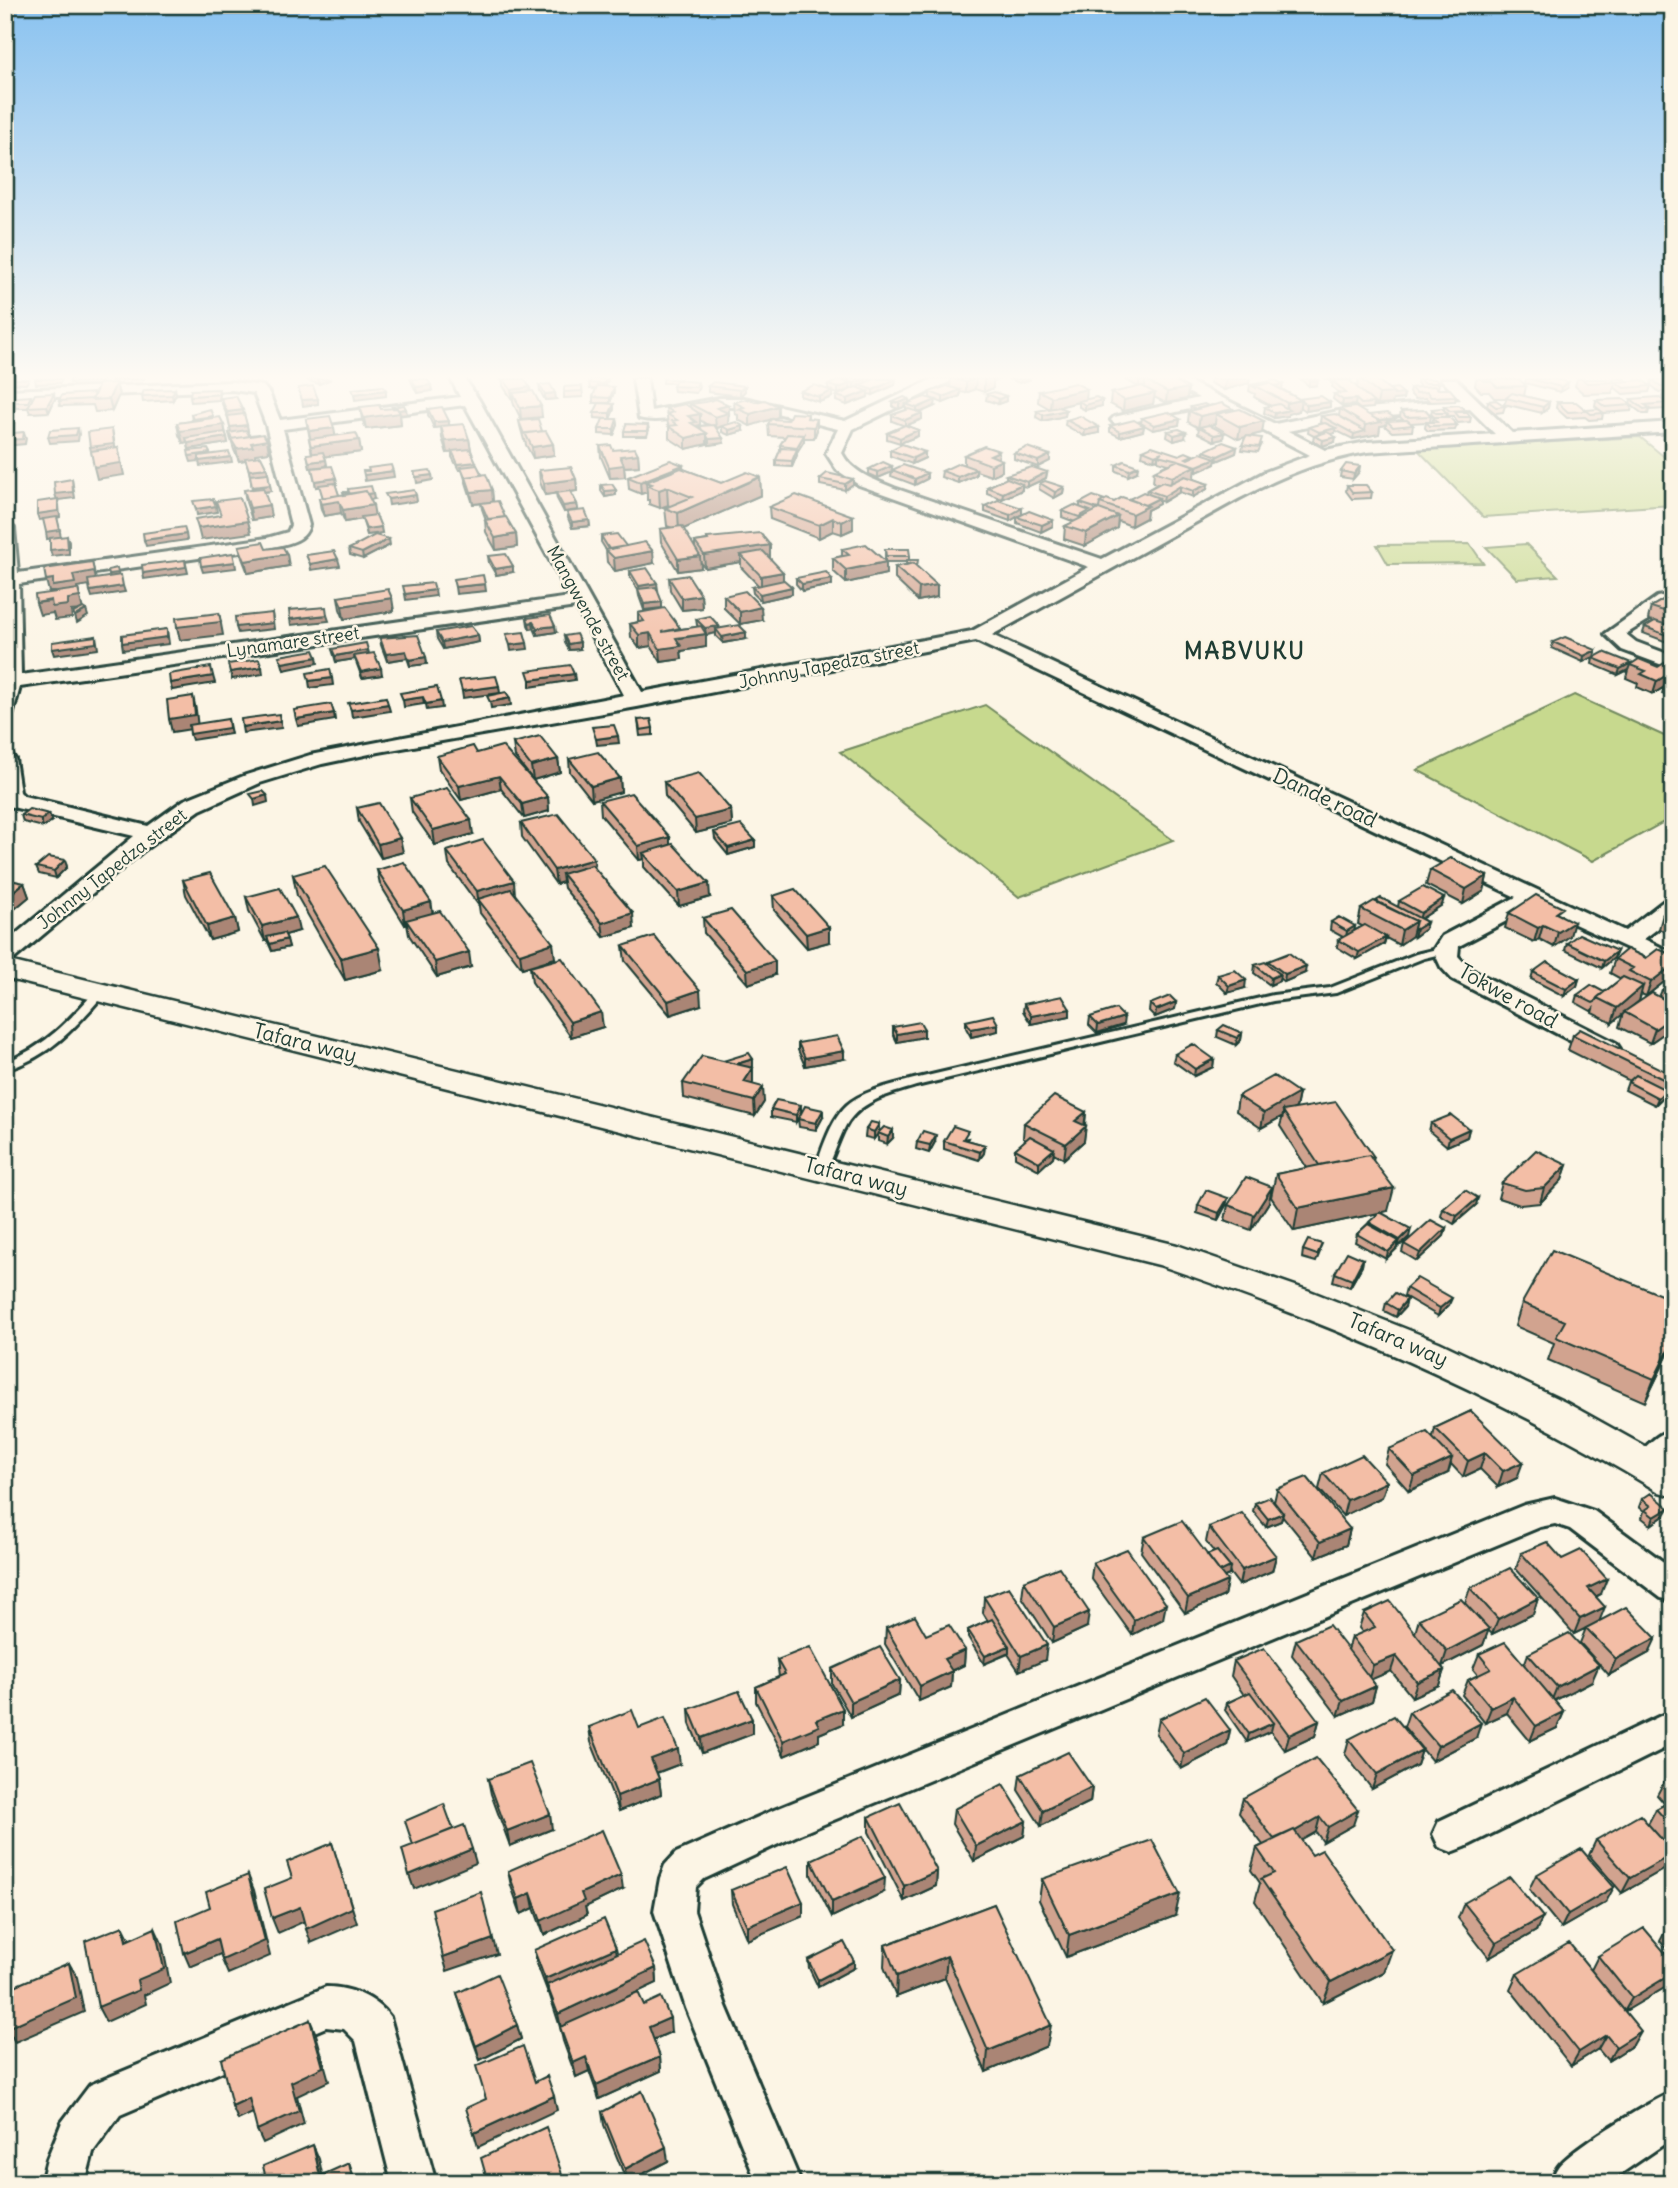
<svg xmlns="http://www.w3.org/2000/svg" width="1678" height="2188" font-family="Delius,sans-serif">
<rect width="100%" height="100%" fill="#fcf5e5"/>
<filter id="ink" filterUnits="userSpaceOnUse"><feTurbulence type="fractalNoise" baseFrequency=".0143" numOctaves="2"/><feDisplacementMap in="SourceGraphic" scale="14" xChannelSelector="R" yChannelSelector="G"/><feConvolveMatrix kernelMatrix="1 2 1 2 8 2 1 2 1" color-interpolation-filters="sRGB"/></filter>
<g filter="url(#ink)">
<path fill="#c7d98e" stroke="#738b61" stroke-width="2" d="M1640,437L1673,464V505L1483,517L1418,450Z
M1470,544L1483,563L1388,564L1377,545Z
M1526,544L1558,576L1517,579L1486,547Z
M1574,695L1673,740V817L1593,861L1417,770Z
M985,705L1173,840L1019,897L840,752Z"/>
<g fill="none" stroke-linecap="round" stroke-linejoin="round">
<defs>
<path id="service" d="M1445,947L1451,950L1449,952L1424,958L1336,993L1273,1001L916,1086C887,1095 857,1101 843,1131C837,1144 832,1159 826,1172L821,1173L815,1169C823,1148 830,1121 847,1105C864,1090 893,1085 914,1079L1273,995L1330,988L1416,954Z
M100,989L106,992L104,994C76,1027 48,1058 5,1070V1062C44,1048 70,1020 96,990Z"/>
<path id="minor" d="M451,379H465L479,400L642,692L972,631L1089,567L859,485L837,470L826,453L838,429C802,421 767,407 730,407C699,407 670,426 639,418L633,379H647L651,411L719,398H744L845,421L933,379H951L949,382L853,429L842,453C852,473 875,480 894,488L1102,559L1265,472L1310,455L1212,404L1119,425L1114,423L1111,420L1114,417L1199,398L1169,382L1167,379H1184L1275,424L1343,410L1461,400L1441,379H1456L1512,433L1673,422V432L1367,452C1320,460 1280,477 1238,499L992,635L1625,931L1665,900L1673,898V917L1644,939L1673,953V969L1535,906L1459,946L1458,956L1470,969L1616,1043L1620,1049L1616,1055L1607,1057L1598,1055L1452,979L1441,967L1433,950L1442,936L1516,897L976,641L637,707L379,752L322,764L260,783L200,810L144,850L13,960L5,962V943L134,836L8,806L5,802V753L12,755L15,759L20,792L24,796L148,826L184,800L246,775L310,755L624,695L576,607L20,687L12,716L5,718V523L14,528L18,573L267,538L288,532L291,525L266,425L254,393L232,390L5,399V390L232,382L263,386L269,393L280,420L460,397ZM465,405L570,597L21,675L19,584L268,548C284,544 305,543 309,525L283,429ZM1470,409L1495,434L1367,442L1325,450L1288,431L1343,420Z
M1673,594V605L1626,634L1636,642L1673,656V669L1622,650L1605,634L1657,597Z
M1673,1429V1461C1661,1474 1654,1481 1637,1475L1632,1466C1640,1450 1656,1434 1673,1429Z
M1555,1498L1594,1511L1673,1569V1602L1661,1598L1570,1529L1555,1524L1540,1527L800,1834L704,1879L696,1887L694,1911L726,2006L801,2183H757L686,2008L654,1911L660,1878L665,1865L676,1853L774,1810L1524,1505Z
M1673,1710V1744L1465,1847L1452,1852L1439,1847L1433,1834L1439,1821Z
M326,1987C350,1987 376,1997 390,2017L436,2183H392L356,2041L344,2029L326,2027L120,2115L93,2152L85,2183H41L47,2159L62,2122L90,2085Z
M1673,2092V2138L1607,2183H1551C1553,2178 1555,2171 1558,2167C1571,2149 1650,2101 1673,2092Z"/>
<path id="tertiary" d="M5,960L1177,1245L1310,1291L1439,1342L1565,1402L1673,1462V1496L1659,1492C1501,1396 1334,1324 1159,1265L5,978Z"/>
</defs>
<use href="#service" stroke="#1f3d34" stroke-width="6"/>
<use href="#minor" stroke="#1f3d34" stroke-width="6"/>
<use href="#tertiary" stroke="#1f3d34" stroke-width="5"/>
<use href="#service" fill="#fcf5e5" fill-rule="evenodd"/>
<use href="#minor" fill="#fcf5e5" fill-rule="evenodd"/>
<use href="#tertiary" fill="#fcf5e5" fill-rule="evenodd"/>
</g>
<path fill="#d1a38f" stroke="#1f3d34" stroke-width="2" fill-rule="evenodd" d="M5,379H29L26,384L5,383Z
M35,379H62L60,383L36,384Z
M69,379H103L102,382L70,383Z
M111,379H145L111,381Z
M307,379H331L319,384L308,381Z
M410,379H427L432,391L417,393Z
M500,379H524L542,417L521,419L514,405L513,401L503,386V382Z
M592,379H608L605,386L614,392L610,403H593V397L596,389H590L589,383Z
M663,379H681V381L698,382L699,387L696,393L674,391L673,386L675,383H663Z
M837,379H892L895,385L873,395L868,394V397L847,405L836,401V396L853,388L850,387V389L838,394L832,392V397L819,402L800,396V391L828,390V385L837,381Z
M951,379H998L993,381V388L984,392L975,389L966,393L960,392V396L943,403L930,398V392L950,387Z
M1008,379H1031L1020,383Z
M1124,379H1172L1188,388L1187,399L1166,403L1154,397L1153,404L1123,411L1110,404L1111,393L1144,388L1145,385L1139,387Z
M1211,379H1250L1249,383L1224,390L1210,383Z
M1300,379H1317V385L1309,386Z
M1326,379H1352L1351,381H1350L1357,387L1359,379H1376L1389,389L1404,394L1403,399L1393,400L1392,404L1377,405L1374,403L1373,408L1360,409L1355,405L1342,406L1333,399L1334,394L1339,393L1332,387L1333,383Z
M1418,379H1435L1439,383L1438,388H1436L1456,396L1455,401L1430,402L1426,398L1415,399L1409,393L1410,388L1420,387L1417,383Z
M1476,379H1519L1526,386L1524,396L1549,402L1548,408L1542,413L1504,404L1507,398H1494L1489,392H1481L1475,386Z
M1526,379H1532L1567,388L1560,392L1525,383Z
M1577,379H1626V381L1651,386L1649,392L1623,394L1614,387L1615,384L1612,393L1584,394L1575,386Z
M1673,379V391L1659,392L1651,385L1652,380Z
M116,383L119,395L112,411L95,412L93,405L60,406L59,401L94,393Z
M539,385L556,399L545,400L540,391Z
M1250,385L1282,389L1299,399L1330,407L1306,411L1300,407L1299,411L1288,414V416L1274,418L1264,413L1265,407L1271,406L1254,397L1255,394L1249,391Z
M582,386L583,397L564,398V387Z
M708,386H745V391L740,396L708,392Z
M175,389L176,394L173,400L143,402L142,396Z
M1039,391L1086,400H1102V406L1085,410L1079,407V402L1050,409L1038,402Z
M1664,392H1673V407L1662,397Z
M220,394L219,400L191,402L190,396Z
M987,394L1006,396V401L998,404L986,400Z
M31,396L32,399H55L49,412L30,413L28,408H16L14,402Z
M221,398L244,414L248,431H247L249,435L267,440L269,452L255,454V457L267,468L271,491L264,492L271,517L252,520L246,502L244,490L252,489L250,475L246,460L239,461L234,450L229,433L231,432L228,418L222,404Z
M909,399V403L935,406L919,413H922V419L905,426L918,430V436L900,443L887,439V433L905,426L892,421V415L906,410V406L899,409L893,407V402Z
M1631,399L1667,403L1665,409L1649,410L1648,414H1643L1632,406L1631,411L1603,413L1602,419L1589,420L1585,417L1567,418L1556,408L1557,402L1586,410L1601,411L1595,406L1596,400L1630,404Z
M1488,401L1505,406L1503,412L1495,413L1487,406Z
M734,402H755L778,417L750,426L738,420V415L735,414Z
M614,404V409L610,419H617L618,425L614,435L599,434V429L608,419L595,418L594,413Z
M690,404L729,405V416L728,417V424L743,431L729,435L722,432V427L716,428L724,443L709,445L707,442V444L686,449L669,438V426L668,425L666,408H690ZM700,420L706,424L710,425L700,426V428L696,426L700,425Z
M1208,406L1233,409L1232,411L1262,433L1248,436L1262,444L1258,452L1242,450L1245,437L1238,439L1215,426V424L1210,425L1223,439L1214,441L1198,433L1199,428L1188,422L1189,411L1190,410L1191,407Z
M1444,406L1465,410V412L1471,417L1470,422L1458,423L1454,418V416H1449L1447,414L1446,417L1457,425L1455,430L1428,431L1425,428L1426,422L1410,423L1413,425L1412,431L1392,432L1386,427V425L1380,426L1379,434L1353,439L1335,430V433L1331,434L1335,442L1322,446L1313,441L1314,436L1308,433L1309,427L1322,423L1320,422L1321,416H1339L1340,409L1395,421L1403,420L1400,417L1401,411L1431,416L1430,422H1432L1434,417L1431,414L1432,409L1444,410Z
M360,407L381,409L407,414L400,415L401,425L366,429L362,419Z
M428,409L469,439L471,450L477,466L492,490L493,502L516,534L517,547L496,550L486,532L485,520H486L482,509L481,503H486L473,504L462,470H459L452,457V452L447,453L442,438L441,427L434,428L428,415Z
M1066,410L1065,416L1043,421L1036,417L1037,411Z
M191,414L213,418L224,425L228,443L189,449L187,442L183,443L179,435L177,423L192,421Z
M808,414V418L817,430L814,438H804V441L797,452V455L792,467L776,466V460L780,450V445L785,437L769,436L768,424L788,420Z
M1142,418L1180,419L1179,425L1153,430L1141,423Z
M306,419L334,428L335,436L359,440L361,452L325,456L327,466L310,468L307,454H312L309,439H310Z
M1066,420L1099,427V433L1084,436L1065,425Z
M519,421L553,444L554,455L533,458L526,445L525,440H524L520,426Z
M648,425L649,430L647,436H624V431Z
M1110,426H1144L1143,431L1120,437L1110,432Z
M1168,431L1185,438L1174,441L1167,437Z
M600,446L613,450L638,454L639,466L624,467L625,477L610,478L601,457Z
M1237,447L1236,453L1217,461H1215V464L1197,472H1194V477L1192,478L1208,484L1207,489L1193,497L1180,492L1163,502L1159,500V504L1147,510L1146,518L1131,526L1118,521L1117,528L1085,546L1064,539L1065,526L1075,522L1062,517V511L1080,507V503L1105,500L1114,502L1129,499L1146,493L1147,490L1157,484L1153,483L1154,471L1168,464L1158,461V459L1154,460L1142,456L1143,450L1179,455H1193V456L1204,454V451Z
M890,450L925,452V458L912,464L890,456Z
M1014,453L1050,455V461L1038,467L1014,459Z
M964,455L1002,460V471L991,476L976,471V475L958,483L941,477L942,471L964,464Z
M683,465V469L721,483L760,477L761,495L683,529L695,549V542L707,540V538L770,545V558L783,580L792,587V594L761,601L753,593L752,587L759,586L741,567V562L705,568L700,561L701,568L678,571L661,542L660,529L672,528L667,526L665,508L670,506L668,505L660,508L649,504V500H647V492L641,494L629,489L628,477Z
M1116,465L1137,472L1128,476L1116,471Z
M312,468L336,478L337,484H335L339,495H343L348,492V489L374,499L370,500L374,515L382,533L367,535L362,519L345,522L341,513L324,516L321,510L319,498H323L320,486L316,487Z
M869,469L927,473V479L915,485L891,476L892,472L878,478L869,474Z
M539,470L576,479L577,491L571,492L577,504L578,510L564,512L557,499L556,493L545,495L540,482Z
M1341,471L1359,472L1353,479L1340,477Z
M1047,472L1046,478L1027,487L1022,486V490L1002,499L987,493V487L1006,479V475Z
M820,479L853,484L845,490L820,485Z
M1040,483L1064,487L1063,493L1054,498L1039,489Z
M601,485L616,490V495L605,497L601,491Z
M1347,485L1372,492L1371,498L1352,499L1346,491Z
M985,506L1053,520V526L1041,532L1017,523V517L1010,521L985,512Z
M769,507L853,516V529L842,534L833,531L819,538L770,519Z
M567,512L589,520L590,526L572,528L568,518Z
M601,536L626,546L654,563L615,571L607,562L606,550L601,542Z
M390,545L363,559L350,555L349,549Z
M239,546L266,549L289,566L248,573L242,558Z
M842,549L885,561V549H909V560L917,567L937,597L918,601L895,579V567L906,565L907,562H886V574L846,583L833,571V558L842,556Z
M488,556L513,572L496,575L489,563Z
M630,571L658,590L662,608L680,628V629L698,627L697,625L696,619L719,626V629L746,639L723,643L716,636V633L706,635V647L681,651L682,659L661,662L651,646L639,648L631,637L630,624L638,622V613L660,609L644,610L639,596L638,590L630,577Z
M669,578L701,595L702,608L682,610L670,590Z
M796,578L832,579V585L802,591L796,584Z
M1673,594V626L1671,627H1673V639L1667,642L1643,633L1645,627L1654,622L1648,619L1651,607Z
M724,596L762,620L740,624L724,608Z
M338,597L394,611L344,619L340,609Z
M527,618L556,632L537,635L534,628L530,629L528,625Z
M436,632L478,635L479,642L443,649L437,639Z
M564,636L580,649L569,650L565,643Z
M380,638L426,657L427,664L410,666L407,658L387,661L381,645Z
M1553,642L1594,657L1583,662L1552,648Z
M332,649L368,650L369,654L382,675L362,678L355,659L336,662Z
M1593,658L1631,664L1658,667L1673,665V699L1662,694L1664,687L1653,694L1637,687L1638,683L1626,678L1628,670L1618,675L1592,664Z
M638,720L653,728V735L640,736Z
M513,743L558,759L560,772L533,780L515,757Z
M477,753L548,797L549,811L524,818L501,789L461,800L439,769L437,756Z
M569,759L620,778L621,792L592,800L570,772Z
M664,782L731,810L732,824L696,833L665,796Z
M410,798L473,834L435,845L412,812Z
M600,801L710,897L679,906L644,867V859L639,860L601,815Z
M357,808L403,852L381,858L359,822Z
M49,814L52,821L43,827L23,822L21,815Z
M521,823L594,859V868L634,928L604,937L564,888L563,882L556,884L522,837Z
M714,832L755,840V847L728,855L715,839Z
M447,851L515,895L555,958L522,968L480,913L479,906L449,865Z
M65,860L67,867L56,878L39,874L36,867Z
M377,870L431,902L433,913L471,967L437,977L409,935L407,924L405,925L380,884Z
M1430,870L1487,876L1484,891L1463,904L1426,885Z
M293,875L383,970L345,980L297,896Z
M5,879L24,883L29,897L11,912L5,911Z
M183,880L235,918L238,932L210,940L186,895Z
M773,896L829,942L807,948L774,910Z
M246,897L299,931L285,935L289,947L272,951L267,940L265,941L249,911Z
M1399,901L1442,905L1421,919L1427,922L1425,929L1414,937L1412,936L1399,945L1386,938L1384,944L1357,959L1337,947L1338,940L1343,937L1330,930L1331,922L1355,926L1354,931L1362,926L1358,924L1361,909L1398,907Z
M1673,907V935L1659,929L1663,914Z
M1509,913L1561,915L1570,936L1554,947L1539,939L1534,942L1505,928Z
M703,918L775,975L748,984L704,933Z
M1567,943L1617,951L1614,958L1602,968L1565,950Z
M623,946L701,1005L670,1015L625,961Z
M1673,955V975L1646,996L1641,994L1639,1001L1631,1007L1659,997L1662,990L1673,981V1027L1650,1043L1619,1027L1623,1013L1612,1023L1592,1013L1593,1009L1591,1011L1575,1002L1577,995L1604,992L1621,979L1610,973L1615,959L1646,958Z
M1268,961L1305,973L1284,982L1279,978V981L1270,985L1254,973L1255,965L1267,964Z
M530,967L603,1027L571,1037L532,982Z
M1533,972L1579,979L1577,986L1564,996L1531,979Z
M1218,975L1245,988L1227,993L1216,982Z
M1176,1002L1175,1009L1155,1017L1149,1011L1150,1004Z
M1024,1004L1070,1009V1016L1031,1024L1023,1011Z
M1090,1017L1123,1025L1097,1033L1089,1025Z
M966,1021L998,1024V1031L971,1037L966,1028Z
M893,1027L924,1029V1037L897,1042L893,1034Z
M1218,1030L1242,1033L1241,1040L1236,1045L1217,1037Z
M1669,1033L1673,1035V1053L1664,1048Z
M1573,1035L1673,1075V1084L1670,1091L1655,1105L1625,1090L1628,1082L1630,1081L1568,1050Z
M798,1043L844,1059L805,1066L798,1050Z
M1175,1054L1214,1059L1213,1067L1194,1076L1173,1061Z
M753,1059V1067H750L753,1068L752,1084L764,1102L755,1116L684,1098L683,1083L723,1061Z
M1299,1093L1296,1108L1293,1110L1374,1157L1373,1161L1388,1211L1380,1212L1409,1237L1386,1259L1355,1242L1357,1234L1379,1213L1294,1231L1271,1197L1276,1174L1307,1168L1280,1126L1283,1116L1261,1128L1236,1111L1238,1096Z
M801,1105V1113L796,1122L771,1117V1109Z
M1086,1112L1084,1141L1064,1159L1054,1153L1053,1157L1039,1170L1015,1157V1149L1026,1140L1023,1138L1024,1123Z
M823,1117L816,1130L799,1127L798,1119Z
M1431,1123L1469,1129L1467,1137L1447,1146L1429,1131Z
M879,1124V1132L874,1139L865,1137L866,1129Z
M878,1133L893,1138L887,1144L878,1141Z
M968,1138L967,1140L985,1145L984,1153L979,1160L944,1149V1141Z
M917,1142H935L929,1153L916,1149Z
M1567,1165L1562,1180L1540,1203L1520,1205L1498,1198L1502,1183Z
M1228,1198L1226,1205L1218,1220L1197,1213L1198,1205Z
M1269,1202L1251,1230L1225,1220L1228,1205Z
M1476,1205L1454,1224L1441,1216L1443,1209Z
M1446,1228L1444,1236L1417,1261L1402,1252L1404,1244Z
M1303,1250L1320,1252L1316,1262L1302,1258Z
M1363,1259L1362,1266L1350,1287L1333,1281L1335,1273Z
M1406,1288L1449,1305L1438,1316L1404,1296Z
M1407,1299L1405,1307L1396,1317L1384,1311L1386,1303Z
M1673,1300V1344L1645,1402L1548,1360L1554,1343L1515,1326L1522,1303Z
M1471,1411L1517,1478L1498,1487L1480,1469L1463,1477L1451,1464L1448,1473L1409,1491L1385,1464L1389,1449L1433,1437L1435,1428Z
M1323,1473L1387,1482L1382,1497L1343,1516L1319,1489Z
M1277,1489L1350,1529L1346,1545L1316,1557L1282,1515L1281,1521L1266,1527L1253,1511L1255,1503L1274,1502Z
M1642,1499L1665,1515L1651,1525L1642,1518L1644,1511L1639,1507Z
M1209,1527L1276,1556L1272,1571L1239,1585L1229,1572V1575L1224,1577L1227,1581L1224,1596L1185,1613L1141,1552L1144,1537L1207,1555L1214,1552L1206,1542Z
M1521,1553L1562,1559L1601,1594L1596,1597L1599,1621L1649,1653L1609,1675L1580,1643L1586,1628L1574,1634L1516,1569Z
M1093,1563L1163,1619L1132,1635L1091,1578Z
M1024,1581L1087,1627L1052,1643L1022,1597Z
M1470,1588L1538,1598L1533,1614L1492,1634L1488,1630L1483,1645L1442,1666L1444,1670L1439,1685L1412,1697L1391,1671L1371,1679L1376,1686L1372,1701L1338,1716L1292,1655L1296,1640L1348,1650L1352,1637L1363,1633L1359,1628L1364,1613L1415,1633L1419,1619L1465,1603Z
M984,1597L1045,1660L1019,1671L1008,1654L984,1664L968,1637V1630L988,1621L983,1613Z
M886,1628L926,1635L965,1650L964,1665L952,1671L951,1687L919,1701L885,1644Z
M1479,1654L1524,1665L1528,1654L1592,1681L1554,1701L1564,1712L1557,1728L1530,1741L1507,1713L1485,1723L1462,1695L1468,1680L1478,1675L1473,1669Z
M777,1660L843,1724L819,1734V1741L784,1756L756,1702V1687L779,1677Z
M1234,1661L1319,1721L1315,1736L1285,1750L1270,1731L1247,1742L1225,1710L1227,1703L1244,1695L1231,1676Z
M832,1669L900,1680L899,1695L851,1717L832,1684Z
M689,1709L752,1719V1734L702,1753L690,1724Z
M1409,1712L1476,1738L1432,1761L1404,1727Z
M1159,1719L1230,1730L1227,1745L1181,1769L1156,1734Z
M589,1727L639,1728L680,1764L657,1773L659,1779L661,1794L619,1811L591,1742Z
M1349,1739L1422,1750L1417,1765L1372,1789L1345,1754Z
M1020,1775L1092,1787L1090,1802L1041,1826L1018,1790Z
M1673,1776V1856L1666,1868L1622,1893L1589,1855L1596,1840L1648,1824L1656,1809L1665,1804L1657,1795L1665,1780Z
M488,1779L552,1829L510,1846L491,1794Z
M1243,1798L1353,1825L1323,1842L1316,1832L1301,1840L1384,1972L1323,2003L1255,1901L1260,1883L1251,1870L1257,1848L1263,1845L1239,1813Z
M954,1809L1026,1821L1024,1836L974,1861L952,1824Z
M869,1817L937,1871L936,1886L904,1901L869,1832Z
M811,1860L884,1892L832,1917L811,1875Z
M508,1871L623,1889L585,1907L587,1915L544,1935L534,1908L521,1914L511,1886Z
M1536,1875L1606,1902L1561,1928L1529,1889Z
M1042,1879L1175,1916L1066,1957L1039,1900Z
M731,1890L803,1902V1916L747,1940L732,1904Z
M1464,1903L1536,1931L1489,1958L1458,1918Z
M994,1904L1047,2046L986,2072L945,1978L896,1997L884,1967L885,1945Z
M1673,1923V1956L1660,1941L1668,1926Z
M616,1948L617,1954L656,1968L657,1983L635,1993L644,2005L671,2032L653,2040L660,2057L661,2071L599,2099L589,2071L576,2077L563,2041L560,2027L549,1993H548L537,1964L534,1950Z
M1598,1956L1673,1962V1980L1671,1984L1625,2011L1633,2045L1608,2061L1598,2049L1571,2066L1510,1989L1517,1974L1591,1970Z
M808,1960L854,1968L818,1987L809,1968Z
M457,1993L517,2025L521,2039L480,2060L461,2007Z
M602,2112L668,2161L627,2182L604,2125Z"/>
<path fill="#aa8574" stroke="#1f3d34" stroke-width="2" d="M318,379H331L319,384Z
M606,379H608V380L604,389L603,384Z
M866,379V384L859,385V387L854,389V383Z
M896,379L895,385L873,395V390Z
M976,379L975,389L966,393V382Z
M987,379H998L993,381V388L984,392V381Z
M1021,379H1031L1020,383Z
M1226,379H1250L1249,383L1224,390Z
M1332,379H1341V382L1333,381V383H1331Z
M1145,380V385L1139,387V381Z
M1318,380L1317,385L1309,386V381Z
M1568,382L1567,388L1560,392L1561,387Z
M116,383L119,395L112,411L109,399Z
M850,384V389L838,394V388Z
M1283,384L1282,389H1261Z
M431,385L432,391L417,393L416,387Z
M745,386V391L740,396V390Z
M530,387L531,398L513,393V401L511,390Z
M614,387V392L610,403V398Z
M1188,388L1187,399L1166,403L1167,392Z
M175,389L176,394L173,400L172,395Z
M1087,389L1086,400L1050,409L1051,397Z
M386,390V396L355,400L354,394Z
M960,390V396L943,403V397Z
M832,391V397L819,402V397Z
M868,391V397L847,405V399Z
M54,393L55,399L49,412L47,406Z
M555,393L556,399L545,400V394Z
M1155,393L1153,404L1123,411L1124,400Z
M1394,393L1404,394L1403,399L1393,400L1392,404L1377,405L1379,394Z
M1006,396V401L998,404L999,399Z
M318,399V404L303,406L302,400Z
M909,399V405L906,404V406L899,409V403Z
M1356,399L1355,405L1342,406L1343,400Z
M936,400L935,406L917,414V408Z
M1102,400V406L1085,410V405Z
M1301,400L1299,411L1288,414V416L1274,418L1275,413L1286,411L1287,403Z
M1330,402V407L1306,411L1307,405Z
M1549,402L1548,408L1542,413L1543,407Z
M614,404V409L610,419V413Z
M729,405L728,425L716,428L715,417L717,408Z
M541,406L542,417L521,419L520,408Z
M778,406V417L750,426V414Z
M406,409L407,414L400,415L401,425L366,429L364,418L394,410Z
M1233,409L1231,420L1216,414L1215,424L1198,428L1200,416Z
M243,410L244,416L228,418L227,412Z
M1066,410L1065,416L1043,421V415Z
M922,413V419L905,426V420Z
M700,414V425L696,426L697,433L688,416Z
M213,416L214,422L224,425L226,436L186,438L187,442L183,443L180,431L194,425L193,419Z
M1395,418L1394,424L1387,421L1386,425L1380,426L1379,434L1353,439L1354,434L1365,431L1366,425L1376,421Z
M617,419L618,425L614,435V429Z
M817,419V430L814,438V427Z
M1180,419L1179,425L1153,430L1154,425Z
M449,421V426L434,428V422Z
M1264,421L1262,433L1238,439L1240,427Z
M247,425L248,431L231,433L230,427Z
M743,426V431L729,435V430Z
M1144,426L1143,431L1120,437V432Z
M1099,427V433L1084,436L1085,430Z
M78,428L79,434L78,441L50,443L48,437Z
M334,428L336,440L311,442L309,431Z
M1336,428L1335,433L1318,438L1319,432Z
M112,429L117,456L93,459L90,447Z
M918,430V436L900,443V438Z
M24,432L26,438L25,444L5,446V440Z
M1186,432L1185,438L1174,441V435Z
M707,433V444L686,449V438Z
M1224,433L1223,439L1214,441V435Z
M804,435V441L797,452V455L792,467V461L797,449V447Z
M227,437L228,443L189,449L188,443Z
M1336,437L1335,442L1322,446L1323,440Z
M723,438L724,443L709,445V439Z
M469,439L471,450L447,453L445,441Z
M267,440L269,452L255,454V458L239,461L235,445Z
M359,440L361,452L313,458L311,446Z
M553,444L554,455L533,458L532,447Z
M118,447L124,475L97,479L94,467Z
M1237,447L1236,453L1217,461L1218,456Z
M999,451L998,462L1002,460V471L991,476V465L990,455Z
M925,452V458L912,464L913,458Z
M1162,452L1158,455V459L1154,460L1155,455Z
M210,453L211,459L231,457L232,462L200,466L199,461L191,462L189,456Z
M638,454L639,466L624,467L625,477L610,478L609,467L620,456Z
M1050,455V461L1038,467V461Z
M1216,458L1215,464L1197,472V466Z
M326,460L327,466L310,468L309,462Z
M476,462L477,468L459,470L458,464Z
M683,465L684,477L652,484L646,482L647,492L641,494L640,482Z
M892,466V472L878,478V472Z
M1138,466L1137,472L1128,476L1129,470Z
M1195,466L1194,477L1170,489L1172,477Z
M1360,466L1359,472L1353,479L1354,474Z
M267,468L268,474L250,476L249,470Z
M976,469V475L958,483V477Z
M393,471L394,477L365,481L364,475Z
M1047,472L1046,478L1027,487V482Z
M927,473V479L915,485V479Z
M432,475L433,480L417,483L416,477Z
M760,477L761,495L679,531L678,513Z
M336,478L337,484L316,487L315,481Z
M72,479L75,498L58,500L59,505L60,517L57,518L61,537L47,539L46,532L57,518L39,520L37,514L57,500L55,494Z
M576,479L577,491L545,495L544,483Z
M853,479V484L845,490V484Z
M1022,484V490L1002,499L1003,493Z
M1208,484L1207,489L1193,497V491Z
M270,485L271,491L253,493L252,487Z
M1180,486V492L1163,502L1164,496Z
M667,487L668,505L660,508L659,490Z
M1064,487L1063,493L1054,498L1055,492Z
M492,490L493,502L473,504L471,492Z
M616,490V495L605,497V491Z
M373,493L374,499L346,503L345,497Z
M416,495L417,501L389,505L388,499Z
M339,496L341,513L324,516L321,504Z
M1159,498V504L1147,510L1146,518L1131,526L1132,514L1143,506Z
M577,504L578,510L564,512L563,506Z
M269,505L271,517L252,520L250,508Z
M373,505L375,517L345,522L343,510Z
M216,506L217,512L197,515L196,509Z
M1022,508V514L1010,521V515Z
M853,516V529L842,534V522Z
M1118,516L1117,528L1085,546L1086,533Z
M833,518V531L819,538V525Z
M589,520L590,526L572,528V522Z
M1053,520V526L1041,532L1042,525Z
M248,521L251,533L201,540L198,528Z
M381,527L382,533L367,535L366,529Z
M186,534L187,540L146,546L144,540Z
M516,534L517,547L496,550L495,538Z
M67,536L69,542V554L52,556L50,550Z
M389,539L390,545L363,559L362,553Z
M770,545V558L741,555V562L705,568L704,555Z
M653,551L654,563L615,571L614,558Z
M287,554L289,566L248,573L245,561Z
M700,556L701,568L678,571V559Z
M338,559L340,566L311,570L310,564Z
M185,560L188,573L144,579L143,573Z
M92,562L97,584L77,587L78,596L57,599L55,592H49L46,580L73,575Z
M235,562L236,568L203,572L201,566Z
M886,562V574L846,583V570Z
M513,566V572L496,575L495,569Z
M783,572V584L761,589V576Z
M118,573L120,579L111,580L109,574Z
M832,579V585L802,591V584Z
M657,583L658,590L640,592L639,586Z
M485,584L486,591L456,594L455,587Z
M937,585V597L918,601L919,588Z
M123,586L125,592L92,597L90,591Z
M792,587V594L761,601L760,594Z
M78,589L83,610L71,611L72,618L55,620L53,613L40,615L36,603L68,599Z
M435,590L436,596L406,600L405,594Z
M701,595L702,608L682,610V598Z
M392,598L394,611L344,619L342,606Z
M662,602V608L644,610V604Z
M761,607L762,620L740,624V612Z
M86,610L88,616L77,623L75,616Z
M219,613L223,635L180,640L177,627Z
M272,613L274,629L238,633L236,627Z
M327,615L329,621L291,625L290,619Z
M533,622L534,628L530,629L529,623Z
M555,626L556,632L537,635V628Z
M719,626V632L716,629V633L706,635L705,628Z
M680,628V638L706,634V647L681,651L682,659L661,662L660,649L662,632Z
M167,629L169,644L123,650L122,643Z
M746,632V639L723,643L722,637Z
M650,633L651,646L639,648V635Z
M1673,634V639L1667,642L1669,636Z
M478,635L479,642L443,649L442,642Z
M96,636L98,649L54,655L52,649Z
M580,642V649L569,650L568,644Z
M527,643L528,649L511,651L510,645Z
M368,650L369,657L354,656L355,659L336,662L335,656Z
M1596,650L1594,657L1583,662L1584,656Z
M406,651L407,658L387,661L386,654Z
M317,657L318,663L284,670L282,663Z
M426,657L427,664L410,666L409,660Z
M1631,663L1628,670L1618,675L1620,669Z
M262,667L263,674L232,679L230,672Z
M381,668L382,675L362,678L361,672Z
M1673,671V682L1666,680L1664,687L1653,694L1657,681Z
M574,674L575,680L530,687V680Z
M213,676L215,683L172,690L170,683Z
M332,678L333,685L310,688L309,681Z
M499,686L500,693L463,698L462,691Z
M193,696L196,710L198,728L172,732L169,719Z
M423,697L424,704L404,707L403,700Z
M510,698L511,705L491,708L490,702Z
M441,701L442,708L427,710L426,704Z
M388,704L390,711L352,717L351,710Z
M334,713L335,720L298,726L296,719Z
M228,719L231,734L192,740L190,734Z
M280,721L282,728L243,733L242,727Z
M618,736L619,743L597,745L596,739Z
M558,759L560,772L533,780L531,766Z
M499,776L501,789L461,800L459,786Z
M620,778L621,792L592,800L591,786Z
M267,795L268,802L255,806L254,799Z
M548,797L549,811L524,818L522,804Z
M731,810L732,824L696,833L695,819Z
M49,814L52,821L43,827L41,820Z
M471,820L473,834L435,845L433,830Z
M670,837V851L643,853L644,859L639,860L638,846Z
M400,838L403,852L381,858L378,844Z
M755,840V847L728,855V848Z
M594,859L595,873L562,874L563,882L556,884L554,870Z
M65,860L67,867L56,878L54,871Z
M1487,876L1484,891L1463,904L1466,889Z
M514,881L515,895L478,899L479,906L477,891Z
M24,883L29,897L11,912L6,898Z
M709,883L710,897L679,906L678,892Z
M1444,898L1442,905L1419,920L1421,913Z
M431,902L433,917L406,920L407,924L405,925L403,910Z
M633,913L634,928L604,937L602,923Z
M296,917L299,931L265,941L262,926Z
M235,918L238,932L210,940L207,926Z
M1416,921L1412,936L1399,945L1402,930Z
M1427,922L1425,929L1414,937L1416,929Z
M1574,922L1570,936L1554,947L1558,932Z
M1543,925L1539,939L1534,942L1538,928Z
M1355,926L1354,933L1346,938L1347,931Z
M829,927V942L807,948L806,934Z
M1386,937L1384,944L1357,959L1359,952Z
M287,939L289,947L272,951L270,944Z
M553,943L555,958L522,968L520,954Z
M379,948L383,970L345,980L341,958Z
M1617,951L1614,958L1602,968L1604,961Z
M469,952L471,967L437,977L435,962Z
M775,961V975L748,984L747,970Z
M1673,965V975L1646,996L1651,982Z
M1306,966L1305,973L1284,982L1285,974Z
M1280,974L1279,981L1270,985L1271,978Z
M1579,979L1577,986L1564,996L1566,989Z
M1246,980L1245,988L1227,993L1229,986Z
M1643,986L1639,1001L1612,1023L1617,1008Z
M700,990L701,1005L670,1015L668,1001Z
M1176,1002L1175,1009L1155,1017L1156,1010Z
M1070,1009V1016L1031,1024V1016Z
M601,1012L603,1027L571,1037L570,1022Z
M1673,1016V1027L1650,1043L1655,1029Z
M1124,1017L1123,1025L1097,1033L1098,1025Z
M998,1024V1031L971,1037V1029Z
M924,1029V1037L897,1042V1034Z
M1242,1033L1241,1040L1236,1045L1237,1038Z
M844,1051V1059L805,1066V1058Z
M753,1059V1067L727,1074V1067Z
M1214,1059L1213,1067L1194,1076L1195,1069Z
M753,1068V1083L744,1097V1082Z
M1673,1079V1084L1670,1091L1663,1097L1669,1082Z
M763,1087L764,1102L755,1116L754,1101Z
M1666,1090L1663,1097L1655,1105L1658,1098Z
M1299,1093L1296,1108L1285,1114L1283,1111V1116L1261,1128L1264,1113Z
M801,1105V1113L796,1122V1115Z
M823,1110V1117L816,1130V1123Z
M1086,1112L1084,1127L1075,1121Z
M879,1124V1132L874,1139V1132Z
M1086,1126L1084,1141L1064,1159L1066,1144Z
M1469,1129L1467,1137L1447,1146L1449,1138Z
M893,1130V1138L887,1144L888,1137Z
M936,1135L935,1142L929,1153L930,1145Z
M985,1145L984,1153L979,1160L980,1152Z
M1054,1149L1053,1157L1039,1170V1162Z
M1567,1165L1562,1180L1540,1203L1544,1188Z
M1272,1187L1269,1202L1251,1230L1254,1215Z
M1394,1188L1388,1211L1294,1231L1298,1208Z
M1228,1198L1226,1205L1218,1220L1219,1213Z
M1478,1198L1476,1205L1454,1224L1457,1216Z
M1446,1228L1444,1236L1417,1261L1420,1253Z
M1411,1229L1409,1237L1398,1247L1400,1240Z
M1399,1241L1397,1248L1386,1259L1388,1252Z
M1363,1259L1362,1266L1350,1287L1352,1280Z
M1452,1298L1449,1305L1438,1316L1440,1308Z
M1407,1299L1405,1307L1396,1317L1398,1310Z
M1673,1340V1344L1645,1402L1654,1379Z
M1485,1453L1480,1469L1463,1477L1468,1461Z
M1452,1458L1448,1473L1409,1491L1414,1476Z
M1523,1462L1517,1478L1498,1487L1503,1471Z
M1387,1482L1382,1497L1343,1516L1347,1500Z
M1669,1508L1665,1515L1651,1525L1654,1517Z
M1283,1513L1281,1521L1266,1527L1268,1519Z
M1350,1529L1346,1545L1316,1557L1320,1542Z
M1276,1556L1272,1571L1239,1585L1242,1570Z
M1230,1567L1229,1575L1213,1582L1214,1574Z
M1607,1579L1601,1594L1581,1603L1588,1588Z
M1227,1581L1224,1596L1185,1613L1188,1598Z
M1538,1598L1533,1614L1492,1634L1498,1619Z
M1166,1604L1163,1619L1132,1635L1134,1620Z
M1605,1607L1599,1622L1574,1634L1580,1619Z
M1089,1612L1087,1627L1052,1643L1054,1627Z
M1489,1629L1483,1645L1442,1666L1447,1651Z
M1656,1638L1649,1653L1609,1675L1616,1659Z
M1047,1645L1045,1660L1019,1671L1021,1656Z
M1009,1646V1653L984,1664L985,1656Z
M965,1650L964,1665L943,1674L944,1659Z
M1396,1656L1391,1671L1368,1681L1373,1665Z
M1599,1665L1592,1681L1551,1702L1557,1687Z
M1444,1670L1439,1685L1412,1697L1417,1682Z
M952,1671L951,1687L919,1701L920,1686Z
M900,1680L899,1695L851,1717V1702Z
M1376,1686L1372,1701L1338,1716L1343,1701Z
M1513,1697L1507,1713L1485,1723L1491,1708Z
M843,1709V1724L819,1734V1741L784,1756L783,1741L816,1720Z
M1564,1712L1557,1728L1530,1741L1536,1726Z
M752,1719V1734L702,1753L701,1738Z
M1319,1721L1315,1736L1285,1750L1289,1735Z
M1273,1723L1271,1731L1247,1742L1249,1734Z
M1481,1723L1476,1738L1432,1761L1438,1746Z
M1230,1730L1227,1745L1181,1769L1184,1753Z
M678,1749L680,1764L653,1774L651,1759Z
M1422,1750L1417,1765L1372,1789L1377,1774Z
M659,1779L661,1794L619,1811L617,1796Z
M1092,1787L1090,1802L1041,1826L1043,1811Z
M1358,1810L1353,1825L1323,1842L1328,1827Z
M550,1814L552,1829L510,1846L507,1831Z
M1320,1817L1316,1832L1272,1857L1276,1842Z
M1026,1821L1024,1836L974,1861L976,1846Z
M332,1843L357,1923L311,1943L306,1929Z
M472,1849L476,1863L414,1889L409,1875Z
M1673,1854L1666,1868L1622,1893L1630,1878Z
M937,1871L936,1886L904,1901V1886Z
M248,1875L254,1890L270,1956L228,1974L222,1960Z
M621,1875L623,1889L585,1907L587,1915L544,1935L541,1921L581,1893Z
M885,1878L884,1892L832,1917V1902Z
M1614,1887L1606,1902L1561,1928L1568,1914Z
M531,1893L534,1908L521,1914L518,1899Z
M1180,1894L1175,1916L1066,1957L1069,1935Z
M803,1902V1916L747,1940V1926Z
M300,1907L305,1921L278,1933L272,1918Z
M1543,1917L1536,1931L1489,1958L1496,1943Z
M123,1926L130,1940L126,1941Z
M155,1928L162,1943L170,1983L144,1995L146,2004L106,2022L98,2007L137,1980Z
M217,1939L223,1953L190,1967L184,1953Z
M493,1939L497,1954L447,1971L443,1957Z
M616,1948L618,1962L547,1985L549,1993H548L545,1979Z
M1392,1950L1384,1972L1323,2003L1331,1982Z
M947,1956L945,1978L896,1997L897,1976Z
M854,1961V1968L818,1987V1980Z
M69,1963L77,1977L84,2012L15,2042L7,2028Z
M656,1968L657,1983L561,2028L558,2014Z
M1673,1973V1980L1671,1984L1624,2012L1632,1998Z
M670,2018L671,2032L650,2041L649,2027Z
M310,2020L316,2034L329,2081L297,2096L304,2124L263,2143L257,2130L291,2082Z
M517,2025L521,2039L480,2060L476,2046Z
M1051,2025L1047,2046L986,2072L988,2051Z
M1641,2031L1633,2045L1608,2061L1616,2047Z
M1606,2035L1598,2049L1571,2066L1579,2052Z
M586,2057L589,2071L576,2077L573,2063Z
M660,2057L661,2071L599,2099L596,2085Z
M554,2096L557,2110L478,2147L474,2133Z
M249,2098L255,2112L238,2120L232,2106Z
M313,2145L319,2159L324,2183L320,2176Z
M666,2147L668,2161L627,2182L625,2169Z
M349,2163L354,2177L355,2183H353Z"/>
<path fill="#f3bea6" stroke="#1f3d34" stroke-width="2" d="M412,379H427L431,385L416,387Z
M504,379H524L530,387L511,390Z
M592,379H606L603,384L589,383Z
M841,379H866L854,383Z
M875,379H896L873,390L859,385Z
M953,379H975L966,382Z
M1135,379H1151L1139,381Z
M1151,379H1172L1188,388L1167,392L1145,380Z
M1307,379H1317L1318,380L1309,381Z
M1360,379H1376L1394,393L1379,394Z
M1419,379H1435L1439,383H1423Z
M1481,379H1519L1526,386L1497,387L1491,381H1483Z
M1530,379H1553L1568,382L1561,387Z
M1582,379H1612L1615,382L1587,383Z
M1673,379V386H1661L1652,380Z
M676,380L698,382L696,387L673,386Z
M840,380L850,384L838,388L828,385Z
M1275,380L1283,384L1274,386L1269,383L1256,386V388L1250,385Z
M1349,380L1374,403L1361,404L1356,399L1343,400L1334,394L1346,393L1333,381Z
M1642,380L1651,386L1624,388L1616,382Z
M713,382L745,386L740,390L708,386Z
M116,383L109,399L92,400L99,384Z
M1075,383L1087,389L1051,397L1039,391Z
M1269,383L1301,400L1287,403L1256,386Z
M550,384L555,393L545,394L539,385Z
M814,385L832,391L819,397L800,391Z
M313,386L318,399L302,400L298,388Z
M383,386L386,390L354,394L352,389Z
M582,386V391L564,392V387Z
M597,386L614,387L610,398L593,397Z
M947,386L960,390L943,397L930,392Z
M1142,386L1155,393L1124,400L1111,393Z
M1434,386L1438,389H1450L1456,396L1431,397L1427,392L1416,393L1410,388Z
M856,387L868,391L847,399L836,396Z
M1397,388L1404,394L1394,395V393L1389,389Z
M175,389L172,395L142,396L144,390Z
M219,389L218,394L190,396L191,390Z
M533,391L541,406L520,408L513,393Z
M994,392L1006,396L999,399L987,394Z
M1664,392H1673V400Z
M54,393L47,406L28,407L35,394Z
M94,393L92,399L59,401L62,395Z
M1512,393L1549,402L1543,407L1506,398Z
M31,396L28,402H14L17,397Z
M236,396L243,410L227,412L221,398Z
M1321,396L1330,402L1307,405L1299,399Z
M904,397L909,399L899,403L893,402Z
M925,397L936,400L917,408L906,404Z
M1096,397L1102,400L1085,405L1079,401Z
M1658,397L1667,403L1645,405L1650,408L1644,409L1631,399Z
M716,399L729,405L717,408L728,413L715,417L690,404L705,402Z
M747,399L755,402L765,400L778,406L750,414L738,409L744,407L734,402Z
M1624,399L1632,405L1605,407L1596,400Z
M1496,400L1505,406L1496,407L1488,401Z
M1557,402H1576L1587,411L1568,412Z
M599,403L614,404L610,413H594Z
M1222,403L1233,409L1200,416L1189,411Z
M685,404L700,414L688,416L696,422L691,423L707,433L686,438L668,426L677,425L672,421L677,420L667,414L673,412L666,408Z
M1204,404L1208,406L1195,409L1191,407Z
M1279,404L1289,410L1275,413L1265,407Z
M379,405L381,409L397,408L400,413L364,418L360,407Z
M404,405L406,409L398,410L397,408H393L392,407Z
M1459,405L1465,410L1450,411L1444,406Z
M442,407L449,421L434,422L428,409Z
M1059,407L1066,410L1043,415L1037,411Z
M1355,407L1381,422L1366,425L1340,409Z
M1442,408L1447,413H1436L1432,409Z
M210,409L213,416L193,419L191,414Z
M909,409L922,413L905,420L892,415Z
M1240,409L1264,421L1240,427L1216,414Z
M1598,409L1604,413L1591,414L1586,410Z
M1426,410L1431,416L1406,417L1401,411Z
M1168,412L1180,419L1154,425L1142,418Z
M1455,412H1467L1471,417H1459Z
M791,413L808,414L807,418L817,419L814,427L768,424L771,419L788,420Z
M1387,413L1395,418L1378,420L1369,415Z
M244,414L247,425L230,427L228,416Z
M1335,414L1365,431L1354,434L1321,416Z
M330,416L334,428L309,431L306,419Z
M1080,416L1099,427L1085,430L1066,420Z
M220,417L224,425L180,431L177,423Z
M1433,417H1449L1457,425L1430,426L1426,422H1437Z
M538,419L542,431L524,434L519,421Z
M603,419H617L614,429H599Z
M1134,420L1144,426L1120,432L1110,426Z
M1407,420L1413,425L1393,427L1387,421Z
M736,422L743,426L729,430L722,426Z
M1325,423L1336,428L1319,432L1309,427Z
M464,424L469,439L445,441L441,426Z
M626,424L648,425L647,431H624Z
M714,425L723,438L709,439L707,436V433L702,430L700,426Z
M905,425L918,430L900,438L887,433Z
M1209,425L1224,433L1214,435L1199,427Z
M78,428L76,435L48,437L50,430Z
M112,429L114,444L90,447L88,432Z
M1179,429L1186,432L1174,435L1168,431Z
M246,430L249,435L260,434L232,439L229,433Z
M546,431L553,444L532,447L525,433Z
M24,432L23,439L5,440V434Z
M225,432L227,437L188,443L186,438Z
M1327,432L1336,437L1323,440L1314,436Z
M356,433L359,440L311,446L309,439Z
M263,434L267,440L251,443L253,447L237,449L231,439Z
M787,434L804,435L797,447L780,445Z
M1246,436L1262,438L1259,447L1242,445Z
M1223,442L1237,447L1218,456L1204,451Z
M902,444L925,452L913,458L890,450Z
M611,445L613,450L635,448L638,454L620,456L624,465L609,467L600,446Z
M984,446L999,451L990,455L1002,460L991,465L964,455Z
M1152,446L1179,455L1186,452L1193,455L1186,458L1188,459L1201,453L1216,458L1197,466L1178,460L1158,455L1162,452L1155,455L1143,450Z
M118,447L121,463L94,467L91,451Z
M1027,447L1050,455L1038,461L1014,453Z
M781,448L797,449L792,461L776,460Z
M208,449L210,453L189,456L188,451Z
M470,449L476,462L458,464L452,451Z
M229,452L231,457L199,461V456Z
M323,452L326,460L309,462L307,454Z
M261,456L267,468L249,470L245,458Z
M670,460L683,465L640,482L628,477Z
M1178,460L1195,466L1172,477L1154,471Z
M1124,461L1138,466L1129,470L1116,465Z
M883,462L892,466L878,472L869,469Z
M959,463L976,469L958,477L942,471Z
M1346,464L1360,466L1354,474L1341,471Z
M391,465L393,471L364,475L363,471H369L368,468Z
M477,465L482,475L466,477V479L461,467Z
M903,465L927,473L915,479L892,470Z
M332,466L336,478L315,481L312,468Z
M571,467L576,479L544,483L539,470Z
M1032,467L1047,472L1027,482L1006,475Z
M681,468L721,483L747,472L760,477L678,513L665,508L692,497L667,487L659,490L648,486L652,484L646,482Z
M430,470L432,475L416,477L414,472Z
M268,473L270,485L252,487L250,475Z
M827,473L853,479L845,484L820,479Z
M486,474L492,490L471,492L466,477Z
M1185,476L1208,484L1193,491L1180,486L1164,496L1147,490L1162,482L1169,484Z
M1007,478L1022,484L1003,493L987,487Z
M72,479L73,492L55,494L54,482Z
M1045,481L1064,487L1055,492L1040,483Z
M335,483L339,495L323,498L319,485Z
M612,484L616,490L605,491L601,485Z
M1347,485H1366L1372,492L1353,493Z
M371,486L373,493L367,494L366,491L344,495L343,492H349L348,489Z
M263,488L269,505L250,508L244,490Z
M414,490L416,495L388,499L385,494Z
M366,491L373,505L343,510L339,501L321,504L319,498Z
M570,491L577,504L563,506L556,493Z
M1143,492L1159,498L1145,505L1129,499Z
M796,495L853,516L842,522L833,518L819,525L769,507Z
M1093,496L1105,500L1100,503L1099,508L1098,509L1080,503Z
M1122,497L1148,506L1132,514L1100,503L1107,499L1114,502Z
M240,498L248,521L198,528L195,519L221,515L216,501Z
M58,499V511L37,514V502Z
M213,499L216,506L196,509L193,501Z
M998,500L1022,508L1010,515L985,506Z
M498,501L505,517L488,519L481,503Z
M1074,505L1090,511L1079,517L1062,511Z
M1099,509L1118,516L1086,533L1065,526Z
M585,510L589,520L572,522L567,512Z
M1029,511L1053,520L1042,525L1017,517Z
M376,515L381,527L366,529L361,517Z
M57,517L60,530L46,532L43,519Z
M506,517L516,534L495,538L485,520Z
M682,526L700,556L678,559L660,529Z
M184,527L186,534L144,540L143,533Z
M760,533L770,545L704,555L695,542L708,540L707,538Z
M617,534L626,546L609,549L601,536Z
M375,535L389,539L362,553L349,549Z
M67,536L68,548L50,550V538Z
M263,542L266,549L283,547L287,554L245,561L239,546Z
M645,542L653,551L614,558L606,550Z
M866,544L886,562L846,570L833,558L849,555L842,549Z
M885,549H909L910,556H886Z
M334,551L338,559L310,564L306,555Z
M763,551L783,572L761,576L741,555Z
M233,553L235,562L201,566L200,558Z
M506,554L513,566L495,569L488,556Z
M185,560L186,567L143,573L142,565Z
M907,560H918L917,566L913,563L906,565Z
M92,562L94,571L73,575L75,583L53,586V579L46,580L44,569Z
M913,563L937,585L919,588L895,567Z
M117,568L118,573L109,574L108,570Z
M647,568L657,583L639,586L630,571Z
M826,572L832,579L802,584L796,578Z
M121,575L123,586L90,591L88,580Z
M483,575L485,584L455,587L453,579Z
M688,575L701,595L682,598L669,578Z
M784,580L792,587L760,594L752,587Z
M433,583L435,590L405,594L403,586Z
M656,587L662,602L644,604L638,589Z
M78,589L80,597L68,599V605L52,607L51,600L36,603L35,595Z
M388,589L392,598L342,606L338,597Z
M745,591L761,607L740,612L724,596Z
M1673,594V614L1651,607Z
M326,607L327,615L290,619L289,610Z
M83,608L86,610L75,616L73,613Z
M665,608L680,628L662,632L701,626L706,634L676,638L681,646L660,649L650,633L639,635L630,624L644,621L638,613Z
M219,613L221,622L177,627L176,618Z
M272,613L273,623L236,627L235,617Z
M550,615L555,626L537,628L533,622L529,623L527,618Z
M710,616L719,626L705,628L696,619Z
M1655,621L1673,627V634L1669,636L1645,627Z
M739,625L746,632L722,637L716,629Z
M471,626L478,635L442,642L436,632Z
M167,629V637L122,643V635Z
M524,632L527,643L510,645L506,634Z
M576,634L580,642L568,644L564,636Z
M418,635L426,657L409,660L406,651L386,654L380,638Z
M96,636V643L52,649V642Z
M1565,637L1596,650L1584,656L1553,642Z
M366,643L368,650L335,656L332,649Z
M314,650L317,657L282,663L279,656Z
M1604,652L1631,663L1620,669L1593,658Z
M374,653L381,668L361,672L354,656Z
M259,659L262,667L230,672L228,664Z
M1639,659L1658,667L1666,662L1673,665V671L1657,681L1641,674L1646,671L1630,665Z
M570,665L574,674L530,680L527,671Z
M211,667L213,676L170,683L169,674Z
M330,669L332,678L309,681L307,673Z
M496,676L499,686L462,691L459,680Z
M1673,676V684L1666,680Z
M437,687L441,701L426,704L423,697L403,700L400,693Z
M506,692L510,698L490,702L487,696Z
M193,696L195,715L169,719L167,700Z
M386,697L388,704L351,710L348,703Z
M331,704L334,713L296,719L294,710Z
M279,714L280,721L242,727L241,719Z
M228,719L229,728L190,734L189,725Z
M651,719L653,728L640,730L638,720Z
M614,725L618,736L596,739L592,727Z
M540,736L558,759L531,766L513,743Z
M473,746L477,753L502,746L548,797L522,804L499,776L459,786L437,756Z
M598,752L620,778L591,786L569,759Z
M699,773L731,810L695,819L664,782Z
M447,788L471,820L433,830L410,798Z
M263,791L267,795L254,799L250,794Z
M631,793L670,837L638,846L600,801Z
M379,803L400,838L378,844L357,808Z
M29,809L49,814L41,820L21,815Z
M558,814L594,859L554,870L521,823Z
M741,825L755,840L728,848L714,832Z
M483,840L514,881L477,891L447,851Z
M673,844L709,883L678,892L643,853Z
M48,857L65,860L54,871L36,867Z
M1451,858L1487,876L1466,889L1430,870Z
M404,862L431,902L403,910L377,870Z
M592,865L633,913L602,923L562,874Z
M325,866L379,948L341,958L293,875Z
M210,873L235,918L207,926L183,880Z
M5,879L24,883L5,897Z
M1423,887L1444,898L1421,913L1399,901Z
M280,888L296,917L262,926L246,897Z
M511,889L553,943L520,954L478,899Z
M795,889L829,927L806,934L773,896Z
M1536,895L1563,908L1556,913L1574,922L1558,932L1543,925L1538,928L1509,913Z
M1381,898L1427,922L1416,929H1414L1416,921L1376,901Z
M1374,901L1416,921L1402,930L1361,909Z
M1673,907V919L1663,914Z
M731,910L775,961L747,970L703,918Z
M440,911L469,952L435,962L406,920Z
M1339,917L1355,926L1347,931L1331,922Z
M1365,925L1386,937L1359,952L1338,940Z
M284,933L287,939L270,944L267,937Z
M1579,934L1617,951L1604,961L1567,943Z
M654,936L700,990L668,1001L623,946Z
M1627,949L1646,958L1658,949L1673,955V965L1651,982L1629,971L1633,968L1615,959Z
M1289,953L1306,966L1285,974L1268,961Z
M562,958L601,1012L570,1022L530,967Z
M1265,962L1280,974L1271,978L1255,965Z
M1547,962L1579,979L1566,989L1533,972Z
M1235,970L1246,980L1229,986L1218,975Z
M1623,977L1643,986L1617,1008L1597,998Z
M1673,981V995L1662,990Z
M1591,985L1604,992L1597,998L1595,1002L1593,1003L1577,995Z
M1652,993L1673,1004V1016L1655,1029L1624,1012Z
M1062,996L1070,1009L1031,1016L1024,1004Z
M1170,996L1176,1002L1156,1010L1150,1004Z
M1116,1009L1124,1017L1098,1025L1090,1017Z
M993,1015L998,1024L971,1029L966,1021Z
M920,1022L924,1029L897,1034L893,1027Z
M1224,1025L1242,1033L1237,1038L1218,1030Z
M1580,1029L1673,1075V1079L1669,1082L1573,1035Z
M837,1036L844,1051L805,1058L798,1043Z
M1193,1044L1214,1059L1195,1069L1175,1054Z
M749,1053L753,1059L736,1064L723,1061Z
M702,1056L753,1068L744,1082L763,1087L754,1101L683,1083Z
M1636,1075L1666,1090L1658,1098L1628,1082Z
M1274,1076L1299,1093L1264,1113L1238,1096Z
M1054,1096L1086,1112L1075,1121L1086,1126L1066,1144L1024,1123Z
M776,1100L801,1105L796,1115L771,1109Z
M1336,1102L1374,1157L1371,1158L1369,1155L1319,1165L1283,1111Z
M805,1106L823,1110L816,1123L798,1119Z
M1451,1115L1469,1129L1449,1138L1431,1123Z
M871,1122L879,1124L874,1132L866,1129Z
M953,1126L968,1131L963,1139L985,1145L980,1152L944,1141Z
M884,1127L893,1130L888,1137L878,1133Z
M923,1131L936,1135L930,1145L917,1142Z
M1030,1136L1054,1149L1039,1162L1015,1149Z
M1536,1150L1567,1165L1544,1188L1525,1190L1502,1183Z
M1369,1155L1394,1188L1298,1208L1276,1174Z
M1246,1177L1272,1187L1254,1215L1228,1205Z
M1206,1190L1228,1198L1219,1213L1198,1205Z
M1465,1190L1478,1198L1457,1216L1443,1209Z
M1380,1212L1411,1229L1400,1240L1369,1222Z
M1431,1220L1446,1228L1420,1253L1404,1244Z
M1368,1224L1399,1241L1388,1252L1357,1234Z
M1308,1240L1322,1244L1317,1255L1303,1250Z
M1552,1250L1673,1300V1340L1654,1379L1556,1337L1565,1321L1522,1303Z
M1347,1252L1363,1259L1352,1280L1335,1273Z
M1417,1278L1452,1298L1440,1308L1406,1288Z
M1395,1293L1407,1299L1398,1310L1386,1303Z
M1471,1411L1523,1462L1503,1471L1485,1453L1468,1461L1435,1428Z
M1427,1432L1452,1458L1414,1476L1389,1449Z
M1362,1455L1387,1482L1347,1500L1323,1473Z
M1307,1477L1350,1529L1320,1542L1277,1489Z
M1651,1493L1669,1508L1654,1517L1645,1510L1651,1506L1642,1499Z
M1270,1497L1283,1513L1268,1519L1255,1503Z
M1242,1513L1276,1556L1242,1570L1209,1527Z
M1182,1521L1227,1581L1188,1598L1144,1537Z
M1547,1542L1562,1559L1581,1550L1607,1579L1588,1588L1605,1607L1580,1619L1521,1553Z
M1127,1549L1166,1604L1134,1620L1093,1563Z
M1217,1551L1230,1567L1220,1572L1207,1555Z
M1059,1567L1089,1612L1054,1627L1024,1581Z
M1510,1568L1538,1598L1498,1619L1470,1588Z
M1009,1587L1047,1645L1021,1656L984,1597Z
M1461,1599L1489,1629L1447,1651L1419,1619Z
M1390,1601L1444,1670L1417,1682L1396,1656L1373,1665L1352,1637L1375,1627L1364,1613Z
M1626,1607L1656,1638L1616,1659L1586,1628Z
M915,1616L926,1635L949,1625L965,1650L944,1659L952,1671L920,1686L886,1628Z
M992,1619L1009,1646L985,1656L968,1630Z
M1329,1625L1376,1686L1343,1701L1296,1640Z
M1569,1633L1599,1665L1557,1687L1528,1654Z
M1505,1642L1564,1712L1536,1726L1513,1697L1491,1708L1468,1680L1491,1669L1479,1654Z
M810,1647L843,1709L816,1720L819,1726L783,1741L756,1687L785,1674L777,1660Z
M880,1647L900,1680L851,1702L832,1669Z
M1264,1648L1319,1721L1289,1735L1234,1661Z
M1452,1690L1481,1723L1438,1746L1409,1712Z
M739,1691L752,1719L701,1738L689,1709Z
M1250,1692L1273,1723L1249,1734L1227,1703Z
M1205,1697L1230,1730L1184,1753L1159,1719Z
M632,1710L639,1728L665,1718L678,1749L651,1759L659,1779L617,1796L589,1727Z
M1394,1716L1422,1750L1377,1774L1349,1739Z
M1068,1752L1092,1787L1043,1811L1020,1775Z
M1316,1758L1358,1810L1328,1827L1320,1817L1295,1831L1294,1830L1274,1839L1243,1798Z
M530,1763L550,1814L507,1831L488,1779Z
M1673,1776V1789L1665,1780Z
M1003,1784L1026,1821L976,1846L954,1809Z
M1673,1800V1828L1656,1809Z
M900,1803L937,1871L904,1886L869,1817Z
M444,1804L453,1829L413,1845L405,1821Z
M1640,1815L1673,1852V1854L1630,1878L1596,1840Z
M464,1825L472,1849L409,1875L402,1849Z
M602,1830L621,1875L581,1893L584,1901L541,1921L531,1893L518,1899L508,1871Z
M1294,1830L1312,1855L1322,1850L1392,1950L1331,1982L1261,1879L1274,1873L1257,1848Z
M863,1836L885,1878L832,1902L811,1860Z
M1152,1840L1180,1894L1069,1935L1042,1879Z
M332,1843L352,1908L306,1929L300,1907L272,1918L264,1889L292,1878L287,1862Z
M1581,1849L1614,1887L1568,1914L1536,1875Z
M787,1867L803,1902L747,1926L731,1890Z
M248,1875L265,1941L222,1960L217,1939L184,1953L177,1921L210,1907L206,1892Z
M1510,1877L1543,1917L1496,1943L1464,1903Z
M481,1892L493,1939L443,1957L432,1909Z
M994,1904L1051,2025L988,2051L947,1956L897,1976L885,1945Z
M604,1919L616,1948L545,1979L534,1950Z
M1673,1923V1932L1668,1926Z
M123,1926L126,1941L155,1928L164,1969L137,1980L139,1990L98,2007L85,1941Z
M1644,1928L1673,1962V1973L1632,1998L1598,1956Z
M644,1941L656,1968L558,2014L547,1985Z
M844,1942L854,1961L818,1980L808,1960Z
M1569,1943L1641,2031L1616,2047L1606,2035L1579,2052L1517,1974Z
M69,1963L76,1998L7,2028L5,2019V1990Z
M497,1974L517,2025L476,2046L457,1993Z
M638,1992L644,2005L661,1997L670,2018L649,2027L660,2057L596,2085L586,2057L573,2063L560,2027Z
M310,2020L323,2067L291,2082L299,2111L257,2130L249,2098L232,2106L221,2059Z
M523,2046L535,2082L547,2076L554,2096L474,2133L466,2108L486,2099L476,2066Z
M642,2091L666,2147L625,2169L602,2112Z
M546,2127L565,2183H488L481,2158Z
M313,2145L320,2176L349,2163L353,2183H267L263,2166Z"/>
</g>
<linearGradient id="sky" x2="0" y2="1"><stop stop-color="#89c2f0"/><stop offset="0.55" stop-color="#fefaf3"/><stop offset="1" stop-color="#fefaf3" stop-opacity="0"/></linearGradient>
<rect width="1678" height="685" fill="url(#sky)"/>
<g text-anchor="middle" stroke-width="5" stroke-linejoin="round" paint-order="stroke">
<g font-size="18" fill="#1f3d34" stroke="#fcf5e5">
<text transform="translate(588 613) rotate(61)" y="6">Mangwende street</text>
<text transform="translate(293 642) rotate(-8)" y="6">Lynamare street</text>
<text transform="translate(829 665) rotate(-11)" y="6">Johnny Tapedza street</text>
<text transform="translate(112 869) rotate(-38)" y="6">Johnny Tapedza street</text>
</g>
<g font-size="21" fill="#1f3d34" stroke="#fcf5e5">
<text transform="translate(1325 798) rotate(25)" y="7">Dande road</text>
<text transform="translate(1508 996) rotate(29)" y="7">Tokwe road</text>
<text transform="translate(305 1043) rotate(14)" y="7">Tafara way</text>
<text transform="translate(856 1177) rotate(14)" y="7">Tafara way</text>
<text transform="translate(1398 1340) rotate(23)" y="7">Tafara way</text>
</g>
<g font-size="23" font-weight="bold" letter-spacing="2" fill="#1f3d34" stroke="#fcf5e5">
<text x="1245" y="659">MABVUKU</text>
</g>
</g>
<rect width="1678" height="2188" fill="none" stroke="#fcf5e5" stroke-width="28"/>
<rect x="14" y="14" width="1650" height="2160" fill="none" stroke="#1f3d34" stroke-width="2.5" filter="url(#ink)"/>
</svg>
